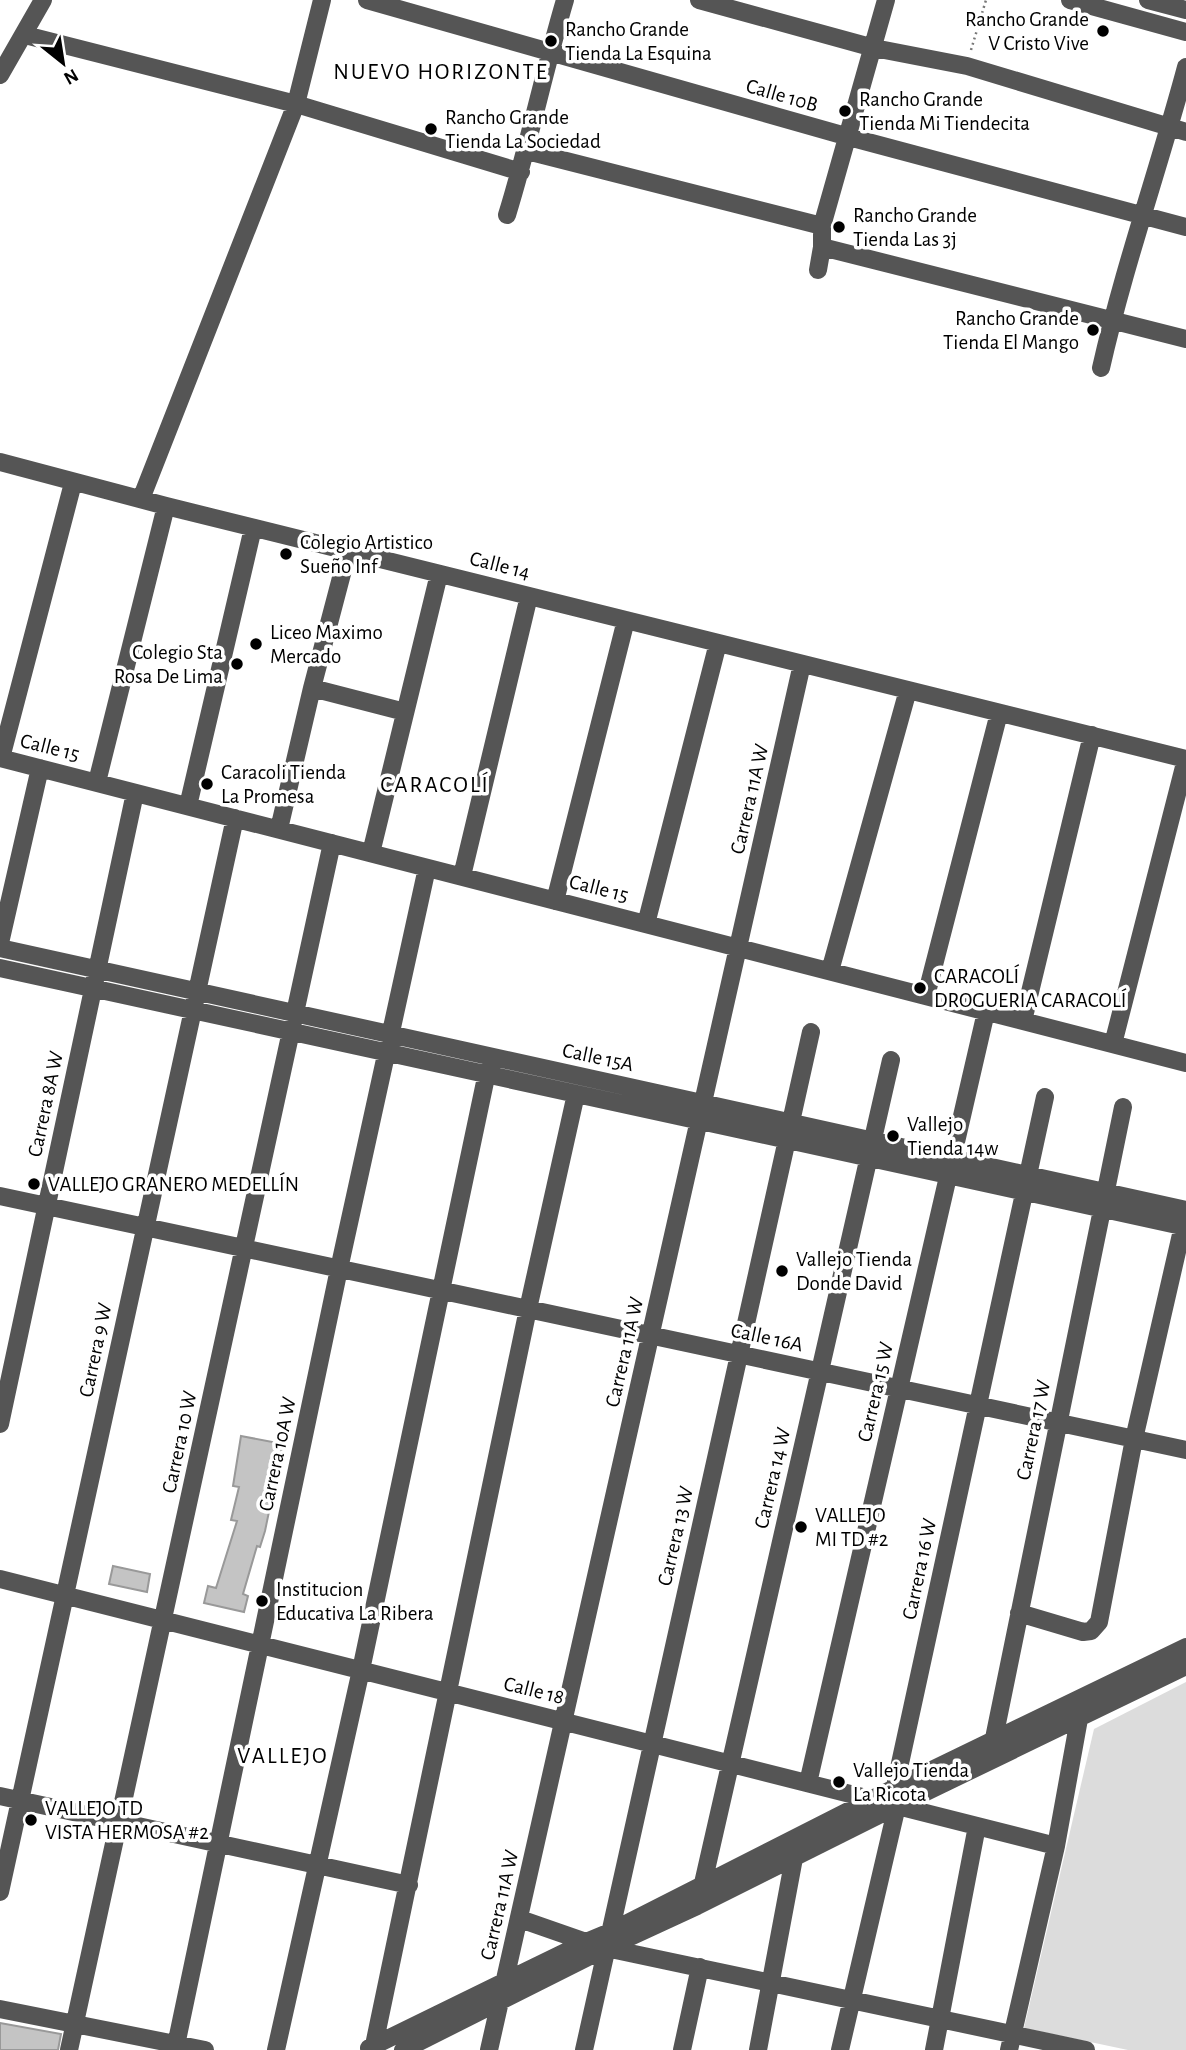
<svg xmlns="http://www.w3.org/2000/svg" width="1186" height="2050" font-family="'Alegreya Sans',sans-serif">
<rect width="100%" height="100%" fill="#fff"/>
<path fill="#dcdcdc" d="M1186,1682V2050H1128L1024,2028L1094,1729Z"/>
<path fill="#c4c4c4" stroke="#999" stroke-width="2" d="M241,1436L283,1444L265,1531L260,1547L257,1546L243,1594L248,1596L244,1612L204,1603L208,1586L216,1588L237,1521L231,1520L239,1487L233,1486Z
M113,1566L150,1574L147,1592L109,1584Z
M0,2023L61,2034L58,2050H0Z"/>
<g fill="none" stroke-linecap="round" stroke-linejoin="round">
<path stroke="#777" stroke-width="2.5" stroke-dasharray="2 3.5" stroke-linecap="butt" d="M971,50L986,0"/>
<path stroke="#555" stroke-width="18" d="M367,0L849,137L1186,227
M699,0L874,48L967,66L1186,132
M1070,0L1186,32
M1148,0L1186,10
M25,35L296,104L521,172
M0,75L43,0
M527,151L822,226
M507,215C529,144 544,71 565,0
M822,247L1186,339
M818,270L822,247V226L886,0
M1101,368C1124,266 1159,168 1186,67
M0,462L166,506L1186,759
M141,499L296,104L322,0
M312,688L405,712
M0,758L1186,1063
M1,758L73,483
M97,782L166,506
M188,806L253,528
M279,829L312,688L348,551
M371,853L439,574
M462,876L529,596
M555,901L626,620
M646,924L718,643
M0,943L40,768
M0,948L1186,1210
M0,968L1186,1227
M830,971L908,690
M926,996L999,713
M1023,1021L1092,735
M1113,1044L1186,759
M0,1196L1186,1450
M0,1424L135,793
M0,1579L1056,1846
M1019,1613L1083,1632L1091,1631L1099,1622L1134,1439L1185,1217
M992,1748L1123,1107
M808,1783L986,1012
M0,1796L409,1885
M0,1892L235,818
M701,1892L891,1060
M520,1919L586,1942
M606,1948L1086,2050
M0,2009L205,2050
M369,2048L586,1942L610,1932L872,1799L1186,1647
M69,2050L332,843
M175,2050L339,1269L427,868
M276,2050L361,1670L489,1063
M373,2050L528,1309L576,1094
M403,2050L606,1948L697,1906L897,1806L1186,1666
M489,2050L802,664
M584,2050L811,1032
M682,2050L700,1967
M758,2050L794,1858L793,1851
M840,2050L897,1806L894,1791L1045,1097
M934,2050L977,1826
M1009,2050L1056,1846L1079,1719V1711"/>
</g>
<g fill="#000" stroke="#fff" stroke-width="2.5">
<circle cx="1103" cy="31" r="7"/>
<circle cx="551" cy="41" r="7"/>
<circle cx="845" cy="111" r="7"/>
<circle cx="431" cy="129" r="7"/>
<circle cx="839" cy="227" r="7"/>
<circle cx="1093" cy="330" r="7"/>
<circle cx="286" cy="554" r="7"/>
<circle cx="256" cy="644" r="7"/>
<circle cx="237" cy="664" r="7"/>
<circle cx="207" cy="784" r="7"/>
<circle cx="920" cy="988" r="7"/>
<circle cx="893" cy="1136" r="7"/>
<circle cx="34" cy="1184" r="7"/>
<circle cx="782" cy="1271" r="7"/>
<circle cx="801" cy="1527" r="7"/>
<circle cx="262" cy="1601" r="7"/>
<circle cx="839" cy="1782" r="7"/>
<circle cx="31" cy="1820" r="7"/>
</g>
<g text-anchor="middle" stroke-width="7" stroke-linejoin="round" paint-order="stroke">
<g font-size="21" fill="#000" stroke="#fff" text-anchor="start">
<text x="1089" y="26" text-anchor="end">Rancho Grande<tspan x="1089" dy="24">V Cristo Vive</tspan></text>
<text x="565" y="36">Rancho Grande<tspan x="565" dy="24">Tienda La Esquina</tspan></text>
<text x="859" y="106">Rancho Grande<tspan x="859" dy="24">Tienda Mi Tiendecita</tspan></text>
<text x="445" y="124">Rancho Grande<tspan x="445" dy="24">Tienda La Sociedad</tspan></text>
<text x="853" y="222">Rancho Grande<tspan x="853" dy="24">Tienda Las 3j</tspan></text>
<text x="1079" y="325" text-anchor="end">Rancho Grande<tspan x="1079" dy="24">Tienda El Mango</tspan></text>
<text x="300" y="549">Colegio Artistico<tspan x="300" dy="24">Sueño Inf</tspan></text>
<text x="270" y="639">Liceo Maximo<tspan x="270" dy="24">Mercado</tspan></text>
<text x="223" y="659" text-anchor="end">Colegio Sta<tspan x="223" dy="24">Rosa De Lima</tspan></text>
<text x="221" y="779">Caracoli Tienda<tspan x="221" dy="24">La Promesa</tspan></text>
<text x="934" y="983">CARACOLÍ<tspan x="934" dy="24">DROGUERIA CARACOLÍ</tspan></text>
<text x="907" y="1131">Vallejo<tspan x="907" dy="24">Tienda 14w</tspan></text>
<text x="48" y="1191">VALLEJO GRANERO MEDELLÍN</text>
<text x="796" y="1266">Vallejo Tienda<tspan x="796" dy="24">Donde David</tspan></text>
<text x="815" y="1522">VALLEJO<tspan x="815" dy="24">MI TD #2</tspan></text>
<text x="276" y="1596">Institucion<tspan x="276" dy="24">Educativa La Ribera</tspan></text>
<text x="853" y="1777">Vallejo Tienda<tspan x="853" dy="24">La Ricota</tspan></text>
<text x="45" y="1815">VALLEJO TD<tspan x="45" dy="24">VISTA HERMOSA #2</tspan></text>
</g>
<g font-size="21" fill="#000" stroke="#fff">
<text transform="translate(782 95) rotate(16)" y="7">Calle 10B</text>
<text transform="translate(500 565) rotate(14)" y="7">Calle 14</text>
<text transform="translate(50 747) rotate(14)" y="7">Calle 15</text>
<text transform="translate(749 799) rotate(-77)" y="7">Carrera 11A W</text>
<text transform="translate(599 888) rotate(14)" y="7">Calle 15</text>
<text transform="translate(598 1057) rotate(12)" y="7">Calle 15A</text>
<text transform="translate(45 1104) rotate(-78)" y="7">Carrera 8A W</text>
<text transform="translate(767 1337) rotate(12)" y="7">Calle 16A</text>
<text transform="translate(95 1350) rotate(-78)" y="7">Carrera 9 W</text>
<text transform="translate(624 1352) rotate(-77)" y="7">Carrera 11A W</text>
<text transform="translate(875 1392) rotate(-77)" y="7">Carrera 15 W</text>
<text transform="translate(1033 1430) rotate(-78)" y="7">Carrera 17 W</text>
<text transform="translate(179 1442) rotate(-78)" y="7">Carrera 10 W</text>
<text transform="translate(277 1454) rotate(-78)" y="7">Carrera 10A W</text>
<text transform="translate(772 1478) rotate(-77)" y="7">Carrera 14 W</text>
<text transform="translate(675 1536) rotate(-77)" y="7">Carrera 13 W</text>
<text transform="translate(919 1569) rotate(-78)" y="7">Carrera 16 W</text>
<text transform="translate(534 1690) rotate(14)" y="7">Calle 18</text>
<text transform="translate(499 1905) rotate(-77)" y="7">Carrera 11A W</text>
</g>
<g font-size="23" letter-spacing="2" fill="#000" stroke="#fff">
<text x="441" y="79">NUEVO HORIZONTE</text>
<text x="435" y="792">CARACOLÍ</text>
<text x="283" y="1763">VALLEJO</text>
</g>
</g>
<g transform="translate(63 63) rotate(150)" stroke="#ffffff" stroke-width="5" paint-order="stroke">
<path d="M0-5L12 26L0 18L-12 26Z" fill="#000000"/>
<text y="-10" font-size="19" font-weight="bold" text-anchor="middle" fill="#000000">N</text>
</g>
</svg>
